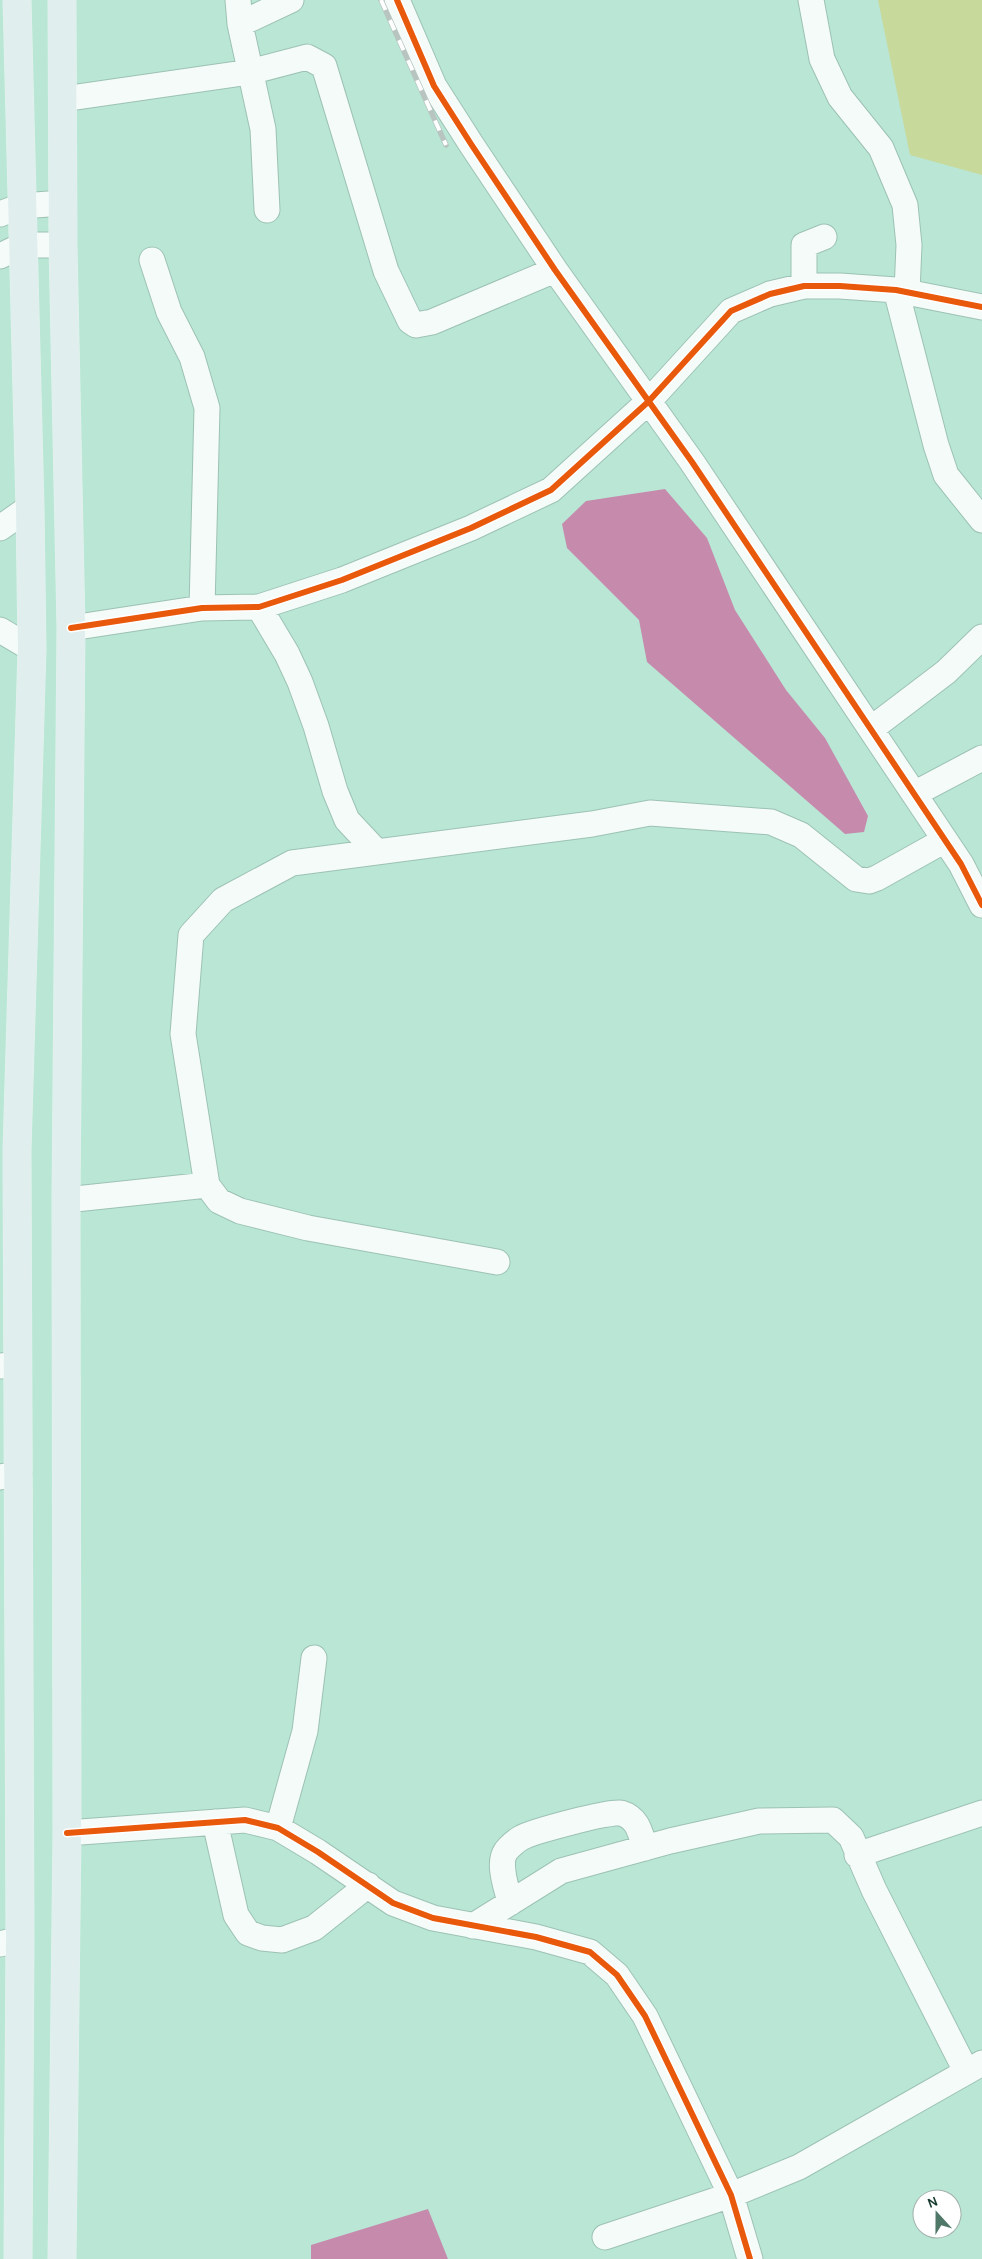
<svg xmlns="http://www.w3.org/2000/svg" width="982" height="2259" font-family="Karla,sans-serif">
<rect width="100%" height="100%" fill="#b9e6d5"/>
<path fill="#c7da9c" d="M878,0H982V175L910,155Z"/>
<path fill="#c68aac" d="M665,489L707,538L735,610L786,690L825,738L868,816L864,832L845,834L647,662L639,620L567,548L562,524L586,501Z
M428,2209L448,2259H311V2245Z"/>
<g fill="none" stroke-linecap="round" stroke-linejoin="round">
<defs>
<path id="minor" d="M238,0L240,24L263,129L267,210
M397,0L434,86L471,144L555,270L692,462L961,864L982,905
M811,0L822,59L840,97L881,148L905,205L909,245L907,292
M240,24L291,0
M63,99L250,72L307,57L324,66L386,271L410,321L416,325L432,322L555,270
M0,214L21,206L63,203
M0,256L23,245H63
M152,260L169,312L192,357L207,408L202,608
M804,286V245L824,237
M896,290L936,445L946,475L982,520
M0,528L30,507
M259,607L287,654L300,682L316,726L335,791L347,820L377,852
M71,628L202,608L259,607L342,580L471,528L551,490L648,402L731,311L770,294L804,286H840L896,290L982,307
M0,630L32,649
M871,729L946,672L982,637
M914,794L982,758
M66,1200L207,1185
M497,1262L308,1228L240,1211L219,1201L207,1185L183,1034L191,935L223,900L292,863L592,824L650,813L771,822L801,835L856,879L869,881L877,878L945,840
M0,1366L18,1364
M0,1477L19,1474
M215,1822L236,1915L248,1933L262,1938L282,1940L314,1928L368,1885
M278,1828L305,1731L314,1658
M67,1833L245,1820L278,1828L318,1852L393,1903L433,1918L536,1937L590,1952L617,1975L645,2016L731,2195L750,2259
M857,1855L982,1813
M510,1903C507,1888 497,1864 506,1851C509,1847 517,1840 521,1838C531,1832 612,1810 621,1813C638,1818 640,1832 645,1848
M473,1926L561,1871L670,1841L759,1821L833,1820L851,1837L874,1890L966,2071
M0,1944L20,1939
M605,2237L731,2195L799,2167L982,2063"/>
<path id="major" d="M17,0L30,507L32,649L17,1150L20,1939L18,2259
M62,0L63,245L71,628L66,1200L67,1833L62,2259"/>
</defs>
<use href="#minor" stroke="#9dc2b4" stroke-width="27"/>
<use href="#major" stroke="#e0f4ec" stroke-width="29"/>
<use href="#minor" stroke="#f4fbf9" stroke-width="25"/>
<use href="#major" stroke="#e1eeee" stroke-width="28"/>
<defs>
<path id="rail" d="M381,0L446,145"/>
</defs>
<use href="#rail" stroke="#b7c4bf" stroke-width="5.5"/>
<use href="#rail" stroke="#fff" stroke-width="4" stroke-dasharray="11" stroke-linecap="butt"/>
<defs>
<path id="cycleway" d="M397,0L434,86L471,144L555,270L692,462L961,864L982,905
M71,628L202,608L259,607L342,580L471,528L551,490L648,402L731,311L770,294L804,286H840L896,290L982,307
M67,1833L245,1820L278,1828L318,1852L393,1903L433,1918L536,1937L590,1952L617,1975L645,2016L731,2195L750,2259"/>
</defs>
<use href="#cycleway" stroke="#fff" stroke-width="9"/>
<use href="#cycleway" stroke="#e8590c" stroke-width="6"/>
</g>
<g transform="translate(937 2214) rotate(339)"><circle r="24" fill="#ffffff" stroke="#a3b1ac"/>
<path d="M0-4L9 19L0 12L-9 19Z" fill="#507869"/>
<text y="-8" font-size="14" font-weight="bold" text-anchor="middle" fill="#183c2f">N</text>
</g>
</svg>
